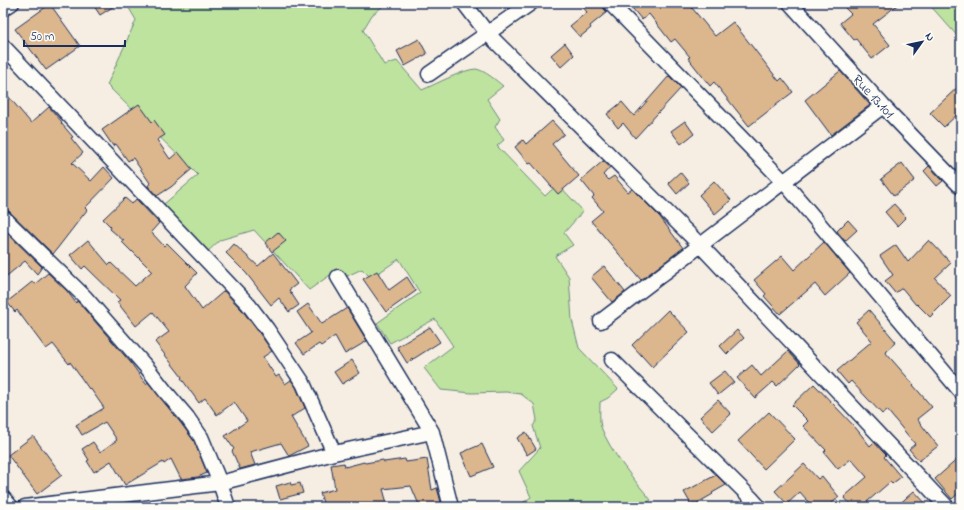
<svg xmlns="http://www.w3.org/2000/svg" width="964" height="510" font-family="'Indie Flower',sans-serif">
<rect width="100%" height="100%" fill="#f6eee2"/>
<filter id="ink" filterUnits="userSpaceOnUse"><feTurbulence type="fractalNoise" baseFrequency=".025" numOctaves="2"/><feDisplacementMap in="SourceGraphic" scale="8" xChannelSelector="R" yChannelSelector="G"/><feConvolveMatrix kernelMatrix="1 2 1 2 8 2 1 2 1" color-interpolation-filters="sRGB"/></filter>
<g filter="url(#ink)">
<path fill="#bee39e" stroke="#6c897e" d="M126,3H379L382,7L372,15L363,30L384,65L397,61L422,90C434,85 464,69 476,69C484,70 497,81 503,86L487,99L500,119L495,127L504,140L497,146L545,196L558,184L583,211L564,233L573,245L555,256L569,277L572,320L579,348L618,389L608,398L600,402C600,409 599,420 601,427C610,451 634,480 651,500L640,507H517L531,497L519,471L540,448L533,426L537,420L534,404L521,394L506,392L472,393L441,390L424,368L453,346L435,319L390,343L377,323L420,293L399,259L371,278L362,269L345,277L337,270L309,290L254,230L220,240L204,255L164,204L198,175L107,85L136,20Z
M928,3H961V40Z"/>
<path fill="#dcb68d" stroke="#1b2f5e" d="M92,3H119L100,15Z
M579,3H602L604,9L607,12L590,26L591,28L580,37L570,26L587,12Z
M628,3H688L715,36L733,22L779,81L782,78L793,92L749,126L714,82L710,86L688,58L690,57L675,39L671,42L649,14L642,20Z
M840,3H900L873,24L890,45L872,59L856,39L854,40L840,23L851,14Z
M50,4L80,46L46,70L15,29Z
M419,39L427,54L405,66L397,51Z
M565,43L574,55L561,67L551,55Z
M840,71L870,105L831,135L805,100Z
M669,76L681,88L635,138L623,123L618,128L607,114L622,102L634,116Z
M961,84V111L944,127L930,113Z
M3,90L31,123L49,107L62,122L61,123L73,137L71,138L83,153L72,163L91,181L104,167L114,178L85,208L87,210L53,254L9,211L3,209Z
M139,104L152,122L154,120L165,135L157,140L170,159L178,152L192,169L171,187L157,196L148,186L150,183L133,158L128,161L116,144L113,146L102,130Z
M552,121L564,134L552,144L579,176L558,194L531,163L529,164L515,147L523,140L526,144Z
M685,121L694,134L681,144L671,131Z
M603,161L610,167L603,175L608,180L614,176L628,192L632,189L660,217L683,248L641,280L591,221L603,211L592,198L594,196L581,180Z
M902,163L915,180L894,196L881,179Z
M929,166L943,181L937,186L924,171Z
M680,172L689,183L677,194L668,183Z
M714,181L731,200L715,214L699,195Z
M125,198L132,204L136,199L139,202L159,223L151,232L164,246L167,243L197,273L185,286L202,310L224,291L242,310L260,334L272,351L263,357L276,377L279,375L285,384L291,380L296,387L305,408L291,417L308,446L289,456L281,443L250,452L255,465L240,469L232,451L234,449L225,436L247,421L234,402L217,415L205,398L199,403L181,378L182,377L155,342L169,332L153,312L136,326L117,302L120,300L85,266L82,269L70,255L88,240L109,265L111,263L135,286L152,271L132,251V252L122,242L124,241L110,229L111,227L103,219Z
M894,204L906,217L897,226L885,212Z
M848,220L857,230L845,241L837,231Z
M3,229L42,267L37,274L25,261L3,279Z
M278,232L286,241L272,252L265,243Z
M929,240L951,263L935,278L951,296L930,317L917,304L916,305L902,288L895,293L885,281L893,275L880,256L896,245L908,262Z
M824,242L850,273L825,296L815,284L780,314L764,296L766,294L754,280L782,256L794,270Z
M234,244L258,266L273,253L297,284L289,290L299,305L289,312L279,298L271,305L246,273L226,253Z
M604,266L625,292L612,302L591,277Z
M377,271L389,290L407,277L416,291L386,312L363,279Z
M48,273L67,291L76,303L77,301L79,303L131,363L146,384L148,382L180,422L194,441L207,473L198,477L181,479L171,459L164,464L163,462L125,485L111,461L94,472L87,461L89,460L82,449L93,442L100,452L117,440L105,422L82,435L76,425L104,408L90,388L89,389L70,362L69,364L53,344L46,349L17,310L15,312L7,302L32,282L35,284Z
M308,304L322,324L347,308L367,341L345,354L335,336L321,346L319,344L304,354L296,343L311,333L297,312Z
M668,310L689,332L652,367L632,345Z
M869,310L896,342L885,352L914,385H913L932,407L917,419L938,446L919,461L909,449L915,444L887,410L882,414L851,381L848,384L837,371L872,341L856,322Z
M430,327L440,342L407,363L397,347Z
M737,330L744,338L727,354L720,346Z
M788,351L800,364L777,386L773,382L755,398L737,378L752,365L761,376Z
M352,360L360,373L342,384L334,372Z
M725,371L734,382L718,395L709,383Z
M814,384L855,427L870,446L874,442L882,451L886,455L884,457L901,477L892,484L890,482L861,507H853L844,497L867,477L851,459L838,469L824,452L826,450L803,426L808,421L792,405Z
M718,400L731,414L713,431L700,417Z
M769,412L795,439L764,469L738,441Z
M526,432L536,449L527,455L517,438Z
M33,436L62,475L37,494L8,455Z
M482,444L493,467L471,476L461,453Z
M961,456V491L952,499L935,479Z
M405,459L406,462L427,459L432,490L437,488L441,502L428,507H420L411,486L383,489L388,507H336L335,504L324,506L320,493L335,489L331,465L344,463L345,467L364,462L365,463L383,460L384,462Z
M804,464L818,479L822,476L839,497L827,507H813L800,492L787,504L775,491Z
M716,475L726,485L712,493L713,494L692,506L684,492Z
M290,482L291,485L300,483L303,493L280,499L276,486Z
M914,491L929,507H896Z"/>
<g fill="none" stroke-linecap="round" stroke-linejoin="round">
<defs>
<path id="minor" d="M464,3L487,33L700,245L947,507
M610,3L784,182L961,392
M790,3L883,106L961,187
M3,9L12,3
M3,46L248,304L267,329L303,383L334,453
M429,74L531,3
M3,217L85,297L148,369L165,391L187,417L201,437L220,483L228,507
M338,277L432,432L451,507
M601,321L883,106
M612,360L751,498L759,507
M3,498L11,507
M25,507L220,483L334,453L432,432"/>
</defs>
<use href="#minor" stroke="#1b2f5e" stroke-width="17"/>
<use href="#minor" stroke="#fdfcf7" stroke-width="14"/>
</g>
</g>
<g text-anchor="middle" stroke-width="3" stroke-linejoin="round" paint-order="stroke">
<g font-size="14" fill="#1b2f5e" stroke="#fdfcf7">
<text transform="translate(874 96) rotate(47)" y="5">Rue 13.101</text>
</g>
</g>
<rect width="964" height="510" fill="none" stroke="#fdfcf7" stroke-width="16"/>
<rect x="8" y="8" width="948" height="494" fill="none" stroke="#1b2f5e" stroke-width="1.5" filter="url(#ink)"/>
<g transform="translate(922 42) rotate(57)" stroke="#fdfcf7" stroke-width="3" paint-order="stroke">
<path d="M0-3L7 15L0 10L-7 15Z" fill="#1b2f5e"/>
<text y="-6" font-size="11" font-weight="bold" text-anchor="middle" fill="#1b2f5e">N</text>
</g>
<path d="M24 40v6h101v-6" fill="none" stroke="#1b2f5e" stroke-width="2"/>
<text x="30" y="40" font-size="12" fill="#1b2f5e" stroke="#fdfcf7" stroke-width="3" paint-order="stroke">50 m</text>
</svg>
